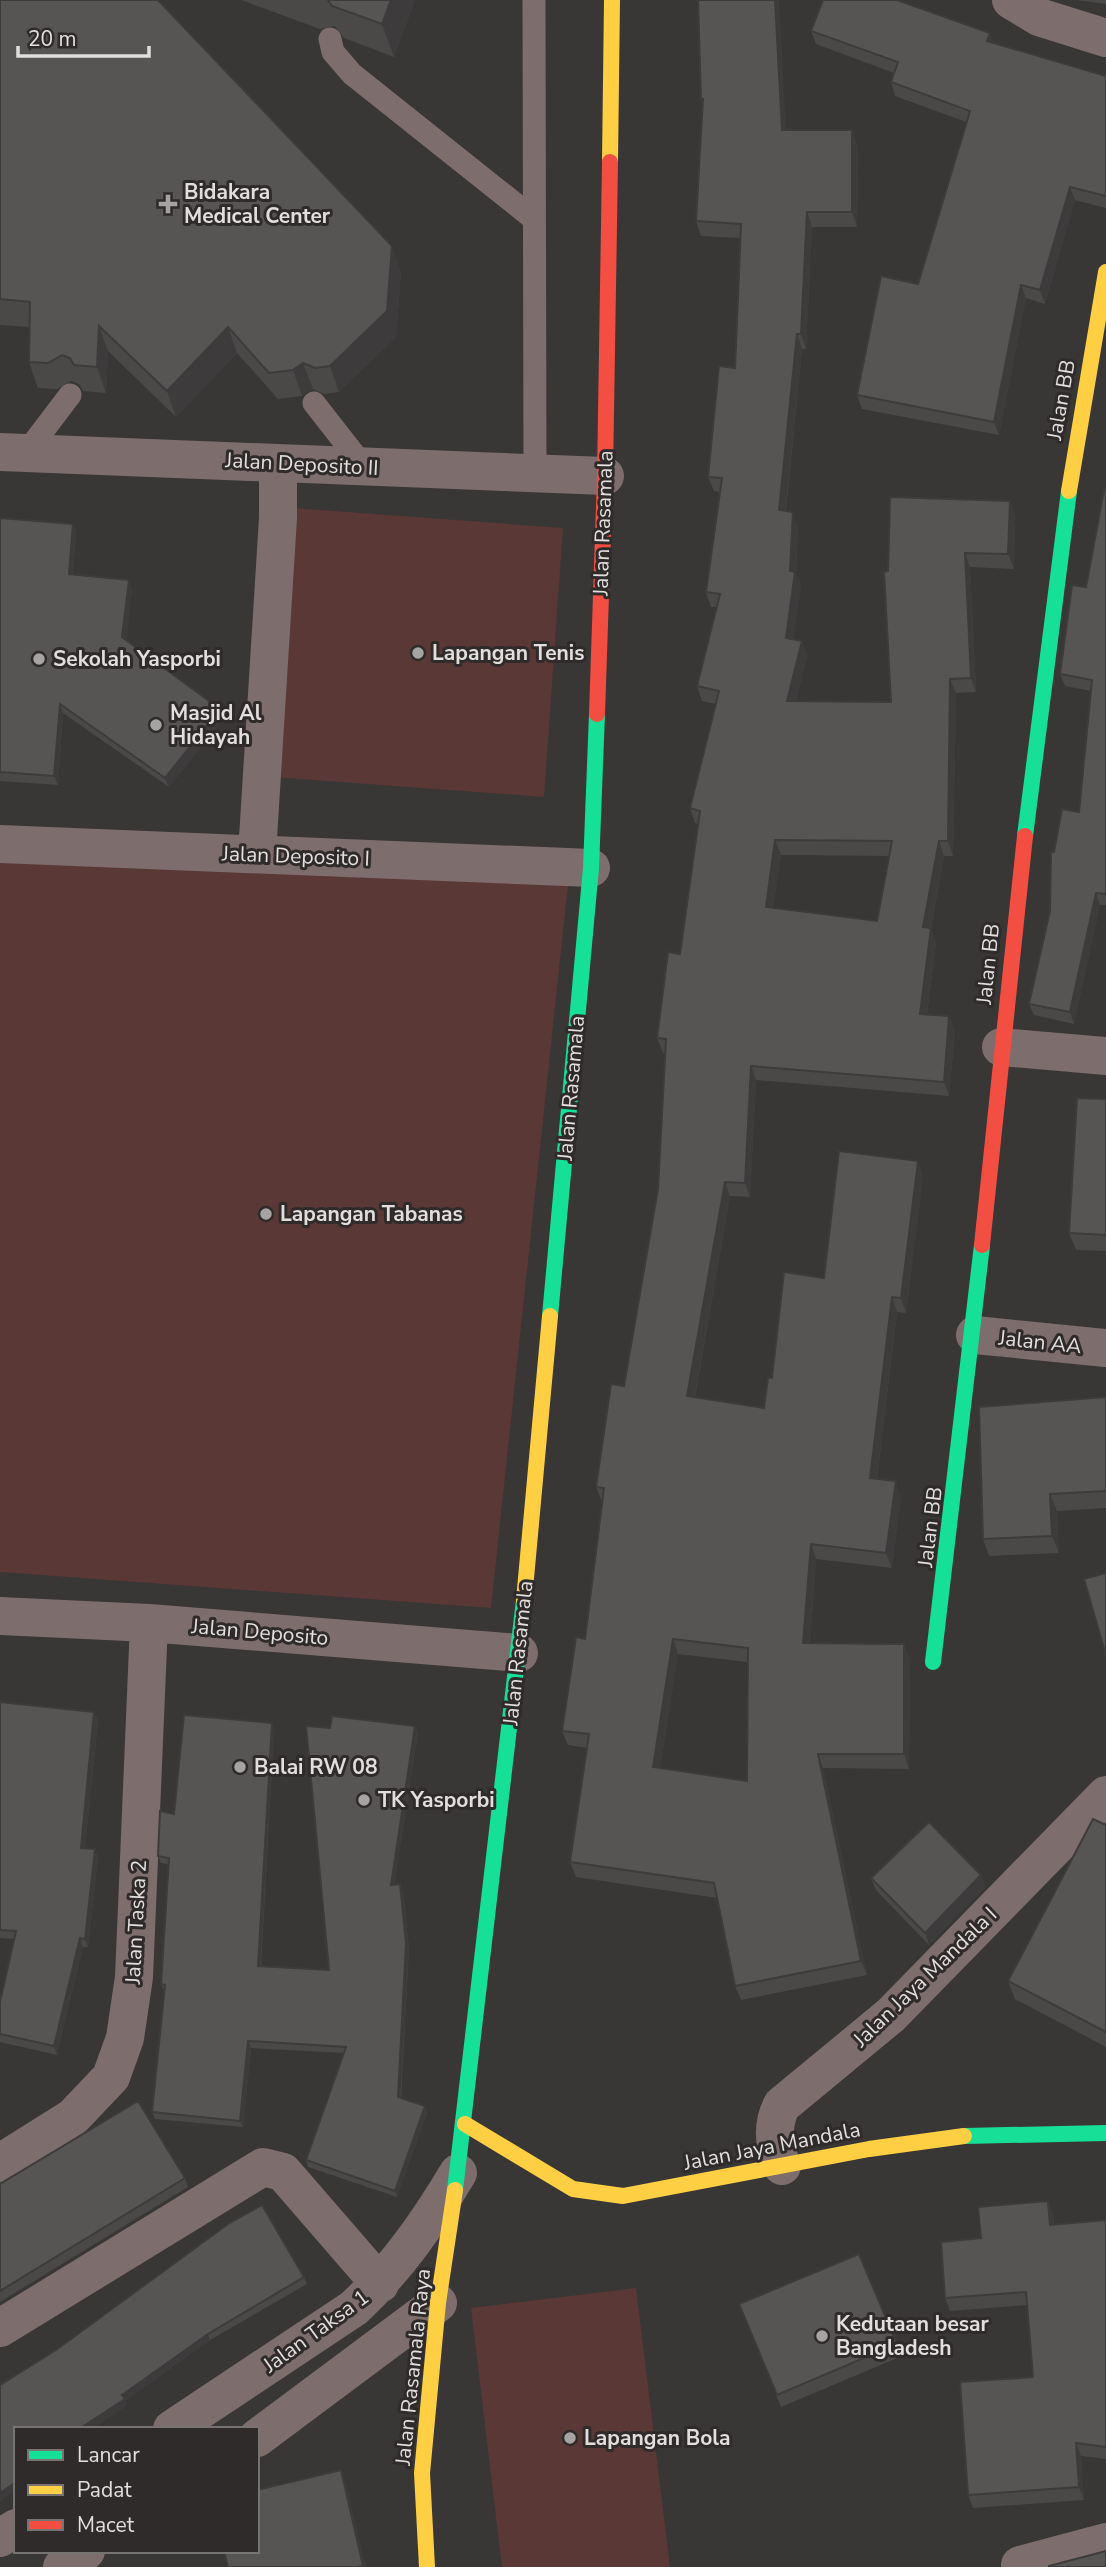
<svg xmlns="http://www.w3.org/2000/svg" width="1106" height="2567" font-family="'Nunito Sans',sans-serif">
<rect width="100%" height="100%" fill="#393636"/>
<path fill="#593836" d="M293,508L563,528L544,797L273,777Z
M0,835L571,857L491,1608L0,1572Z
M636,2288L670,2567H502L471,2308Z"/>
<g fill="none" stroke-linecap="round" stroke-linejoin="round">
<path stroke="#7d6d6c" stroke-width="23" d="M534,0L535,474
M330,39L333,52L352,74L534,219
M314,403L364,467
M26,453L70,395"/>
<path stroke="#7d6d6c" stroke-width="38" d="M1011,0L1039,17L1106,38
M0,452L605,476
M0,844L591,868
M257,854L278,518V463
M1001,1047L1106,1056
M975,1335L1106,1348
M0,1616L149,1623L519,1653
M0,2163L73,2117L111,2077L125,2038L134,1977L149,1623
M782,2166C774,2146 771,2125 782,2105L891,2015L1106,1795
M0,2328L263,2167L283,2172L380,2284
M172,2429L354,2308C397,2268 428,2223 458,2173
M257,2438L438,2303
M0,2538L16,2528
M1020,2565L1106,2542
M62,2567L86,2551"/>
<path stroke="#16e098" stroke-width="16" d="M1025,836L1069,491
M550,1316L591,868L597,714
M933,1662L982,1245
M964,2136L1106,2133
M455,2190L524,1600"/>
<path stroke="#ffcf43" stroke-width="16" d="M610,162L612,0
M1069,491L1106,272
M524,1600L550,1316
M465,2124L573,2189L623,2196L869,2149L964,2136
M427,2567L422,2473L438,2303L455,2190"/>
<path stroke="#f24e42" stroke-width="16" d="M597,714L605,476L610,162
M982,1245L1025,836"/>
</g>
<path fill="#4b4848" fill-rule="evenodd" d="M0,0L401,272L396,337L339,392L324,394L313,389L302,396L278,399L237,353L176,417L108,351L106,393L83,391L79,384L71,381L57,389L38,388L29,362L30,327L0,325Z
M241,0H415L394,57L344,38L335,26L320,29Z
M698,0L786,130L858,145L857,227H812L806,349H802L786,511L798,527L796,573L801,586L793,639L802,641L807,656L796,701L891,702L888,571L1010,501L1015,515L1014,569L970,567L976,692L956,693L953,856H944L931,928L936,943L927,1014L949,1016L955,1031L949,1096L756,1080L750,1197L730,1196L695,1397L764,1408L772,1378L824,1278L923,1176L906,1313L897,1312L877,1479L901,1496L892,1568L816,1559L810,1643L910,1659L909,1769L823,1768L867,1975L741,2000L735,1986L717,1898L576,1877L570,1862L587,1748L568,1745L562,1731L585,1639L602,1502L596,1487L624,1386L658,1189L665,1053H663L657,1038L680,954L698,824L695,823L690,808L716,704L702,701L697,686L716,607H711L706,592L720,492L714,491L708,477L735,368L740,238L701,236L696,221L703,105L701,99ZM781,855L890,856L877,921L773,908ZM678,1654L747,1662V1781L660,1768Z
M1076,0H1106V4Z
M811,31L993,43L1106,76V208L1075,200L1045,304L1026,298L999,435L862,409L857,395L918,284L966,122L895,96L891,82L894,73L816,44Z
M1106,490V905H1100L1074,1024L1034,1015L1029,1004L1050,911L1054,852L1079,812L1091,691L1065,686L1060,674L1086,587Z
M0,518L73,524L76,533L73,574L132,589L126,640L220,709L224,718L169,787L63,713L58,785L0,781Z
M1106,1099V1251L1076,1250L1069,1233Z
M1106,1397V1508L1057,1511L1059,1553L989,1556L983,1539Z
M0,1702L94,1712L98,1721L85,1848L95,1849L98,1858L88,1947H83L57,2055L0,2042V2002L14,1939L0,1938Z
M272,1723L274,1730L261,1966L329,1970L330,1728L415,1726L418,1733L394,1885L403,1891L409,1949L401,2098L425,2106L427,2113L397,2197L308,2167L306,2160L344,2053L251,2048L243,2127L155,2119L152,2112L164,1991L161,1984L168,1864L161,1863L158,1856L174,1814Z
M1106,1825V2047L1015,1999L1008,1981Z
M981,1875L985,1887L929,1945L876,1890L871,1878Z
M185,2178L188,2187L0,2302V2184Z
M1048,2201L1053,2214L1054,2224L1106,2220V2459L1081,2456L1084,2500L973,2508L968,2495L1033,2377L1027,2305L950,2311L945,2298L981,2238Z
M304,2277L307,2284L210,2340L125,2401L127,2405L91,2429H16V2490L0,2501V2385Z
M739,2304L897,2344L902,2356L781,2407Z"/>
<path fill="#3d3b3b" d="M391,0H415L394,57L382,24Z
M775,0H779L787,145L782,130Z
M990,33L995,47L987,41Z
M852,130L858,145L857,227L852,212Z
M1070,187L1075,200L1045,304L1040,290Z
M807,212L812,227L806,349L801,334Z
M392,246L401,272L396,337L339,392L330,366Z
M1021,285L1026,298L999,435L994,422Z
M99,326L108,351L106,393L97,367Z
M228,327L237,353L176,417L167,391Z
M797,334L802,349L784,525L779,510Z
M303,363L313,389L302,396L293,370Z
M1010,501L1015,515L1014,569L1008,554Z
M793,512L798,527L796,573L801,586L792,652L786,638Z
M73,524L76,533L72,583L69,574Z
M965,553L970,567L976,692L971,678Z
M129,580L132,589L126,647L122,637Z
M802,641L807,656L792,716L787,701Z
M950,679L956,693L953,856L948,841Z
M60,704L63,713L58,785L54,776Z
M220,709L224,718L169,787L165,778Z
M775,840L781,855L771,922L766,907Z
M939,841L944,856L928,942L923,927Z
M1096,893L1100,905L1074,1024L1070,1012Z
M931,928L936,943L925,1028L920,1014Z
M949,1016L955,1031L949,1096L944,1082Z
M751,1066L756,1080L750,1197L745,1183Z
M918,1161L923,1176L906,1313L901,1298Z
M725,1182L730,1196L692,1411L687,1396Z
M892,1297L897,1312L875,1493L870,1478Z
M896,1481L901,1496L892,1568L886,1553Z
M1050,1494L1057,1511L1059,1553L1052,1536Z
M811,1544L816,1559L809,1658L803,1643Z
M673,1639L678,1654L658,1782L653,1767Z
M904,1644L910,1659L909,1769L904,1754Z
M94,1712L98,1721L84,1856L81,1848Z
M272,1723L274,1730L260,1972L258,1966Z
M415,1726L418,1733L393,1891L391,1885Z
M818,1754L823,1768L867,1975L861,1961Z
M95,1849L98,1858L88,1947L85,1939Z
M981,1875L985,1887L929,1945L925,1933Z
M400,1884L403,1891L409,1949L400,2103L398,2097Z
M80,1938L83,1947L57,2055L54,2046Z
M248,2041L251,2048L243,2127L240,2121Z
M425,2106L427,2113L397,2197L395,2191Z
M1048,2201L1053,2214L1055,2238L1050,2225Z
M208,2334L210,2340L125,2401L127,2405L91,2429H79L122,2395Z
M1076,2443L1081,2456L1084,2500L1079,2487Z
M341,2470L347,2487L366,2567H364L363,2566Z
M16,2482V2490L0,2501V2493Z"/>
<path fill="#575454" stroke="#3d3b3b" stroke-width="2" fill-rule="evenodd" d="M0,0H158L392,246L387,311L330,366L315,368L303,363L293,370L269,373L228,327L167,391L99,326L97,367L74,365L70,358L62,355L48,363L29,362L30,302L0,299Z
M328,0H391L382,24L332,6Z
M698,0H775L782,130H852V212H807L801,334H797L779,510L793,512L790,571L795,572L786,638L802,641L787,701L891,702L884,572L888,571L890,497L1010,501L1008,554L965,553L971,678L950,679L948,841H939L923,927L931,928L920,1014L949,1016L944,1082L751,1066L745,1183L725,1182L687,1396L764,1408L768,1378H772L784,1272L824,1278L839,1151L918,1161L901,1298L892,1297L870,1478L896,1481L886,1553L811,1544L803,1643L904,1644V1754H818L861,1961L735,1986L714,1883L570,1862L589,1734L562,1731L576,1637L585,1639L604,1488L596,1487L611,1384L624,1386L658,1189L666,1039L657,1038L668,952L680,954L700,811L690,808L719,691L697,686L720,594L706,592L722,478L708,477L719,366L735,368L741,224L696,221L703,99H701ZM775,840L892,841L877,921L766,907ZM673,1639L748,1648L747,1781L653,1767Z
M823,0H897L990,33L987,41L1106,76V196L1070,187L1040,290L1021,285L994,422L857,395L881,276L918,284L970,111L891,82L898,62L811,31Z
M1104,490H1106V894L1096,893L1070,1012L1029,1004L1050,911L1051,852H1054L1062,809L1079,812L1092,680L1060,674L1072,585L1086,587Z
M0,518L73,524L69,574L129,580L122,637L220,709L165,778L60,704L54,776L0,772Z
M1077,1098L1106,1099V1235L1069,1233Z
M1106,1397V1491L1050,1494L1052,1536L983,1539L979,1407Z
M1106,1573V1655L1084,1579Z
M0,1702L94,1712L81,1848L95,1849L85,1939L80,1938L54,2046L0,2034V2002L16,1931L0,1930Z
M184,1715L272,1723L258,1966L329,1970L306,1726L330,1728L332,1716L415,1726L391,1885L400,1884L406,1943L398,2097L425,2106L395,2191L306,2160L346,2047L248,2041L240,2121L152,2112L165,1985L161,1984L169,1858L158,1856L160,1811L174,1814Z
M1093,1819L1106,1825V2032L1008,1981Z
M929,1822L981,1875L925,1933L871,1878Z
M138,2101L185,2178L0,2291V2184Z
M1048,2201L1050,2225L1106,2220V2447L1076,2443L1079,2487L968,2495L960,2382L1033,2377L1026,2292L945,2298L941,2242L981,2238L978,2207Z
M262,2205L304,2277L208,2334L122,2395L125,2399L79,2429H16V2482L0,2493V2385L56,2350L228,2224Z
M859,2254L897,2344L777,2395L739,2304Z
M341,2470L363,2566L357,2567H228L224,2551H257V2490Z
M1106,2551V2567H1049V2566Z"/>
<g fill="#a6a3a3" stroke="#302b2b" stroke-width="2.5">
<path d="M164.5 193.5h7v7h7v7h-7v7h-7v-7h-7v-7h7z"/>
<circle cx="418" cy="653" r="7"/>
<circle cx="39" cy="659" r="7"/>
<circle cx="156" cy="725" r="7"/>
<circle cx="266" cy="1214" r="7"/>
<circle cx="240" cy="1767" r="7"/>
<circle cx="364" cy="1800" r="7"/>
<circle cx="822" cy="2336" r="7"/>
<circle cx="570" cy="2438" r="7"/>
</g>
<g text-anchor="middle" stroke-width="6" stroke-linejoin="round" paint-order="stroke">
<g font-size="21" font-weight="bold" fill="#e1dedd" stroke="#302b2b" text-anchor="start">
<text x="184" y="199">Bidakara<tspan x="184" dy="24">Medical Center</tspan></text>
<text x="432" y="660">Lapangan Tenis</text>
<text x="53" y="666">Sekolah Yasporbi</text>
<text x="170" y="720">Masjid Al<tspan x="170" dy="24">Hidayah</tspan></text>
<text x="280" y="1221">Lapangan Tabanas</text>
<text x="254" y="1774">Balai RW 08</text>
<text x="378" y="1807">TK Yasporbi</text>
<text x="836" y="2331">Kedutaan besar<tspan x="836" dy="24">Bangladesh</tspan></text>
<text x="584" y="2445">Lapangan Bola</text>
</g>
<g font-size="21" fill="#e1dedd" stroke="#302b2b">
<text transform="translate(1061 400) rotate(-80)" y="7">Jalan BB</text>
<text transform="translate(302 464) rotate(3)" y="7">Jalan Deposito II</text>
<text transform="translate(603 523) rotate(-88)" y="7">Jalan Rasamala</text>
<text transform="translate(296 856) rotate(2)" y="7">Jalan Deposito I</text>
<text transform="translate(988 964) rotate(-84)" y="7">Jalan BB</text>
<text transform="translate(571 1088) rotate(-85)" y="7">Jalan Rasamala</text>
<text transform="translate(1040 1342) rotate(6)" y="7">Jalan AA</text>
<text transform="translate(930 1527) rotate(-83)" y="7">Jalan BB</text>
<text transform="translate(260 1632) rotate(5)" y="7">Jalan Deposito</text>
<text transform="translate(518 1653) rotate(-84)" y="7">Jalan Rasamala</text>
<text transform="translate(136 1922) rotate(-87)" y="7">Jalan Taska 2</text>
<text transform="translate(925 1977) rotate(-44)" y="7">Jalan Jaya Mandala I</text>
<text transform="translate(772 2146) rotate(-11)" y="7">Jalan Jaya Mandala</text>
<text transform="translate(316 2331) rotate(-36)" y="7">Jalan Taksa 1</text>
<text transform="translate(413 2367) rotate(-84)" y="7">Jalan Rasamala Raya</text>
</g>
</g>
<rect x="14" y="2427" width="245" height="126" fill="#302b2b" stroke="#777372" stroke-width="2"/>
<rect x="28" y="2450" width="35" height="10" fill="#16e098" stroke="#777372" stroke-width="2"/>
<text x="77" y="2462" font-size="21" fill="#e1dedd">Lancar</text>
<rect x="28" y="2485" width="35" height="10" fill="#ffcf43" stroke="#777372" stroke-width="2"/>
<text x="77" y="2497" font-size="21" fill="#e1dedd">Padat</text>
<rect x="28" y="2520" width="35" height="10" fill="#f24e42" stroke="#777372" stroke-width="2"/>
<text x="77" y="2532" font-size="21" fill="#e1dedd">Macet</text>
<path d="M18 46v10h131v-10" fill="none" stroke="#e1dedd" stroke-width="3.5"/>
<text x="28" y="46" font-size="21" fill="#e1dedd" stroke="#302b2b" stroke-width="5" paint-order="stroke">20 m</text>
</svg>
